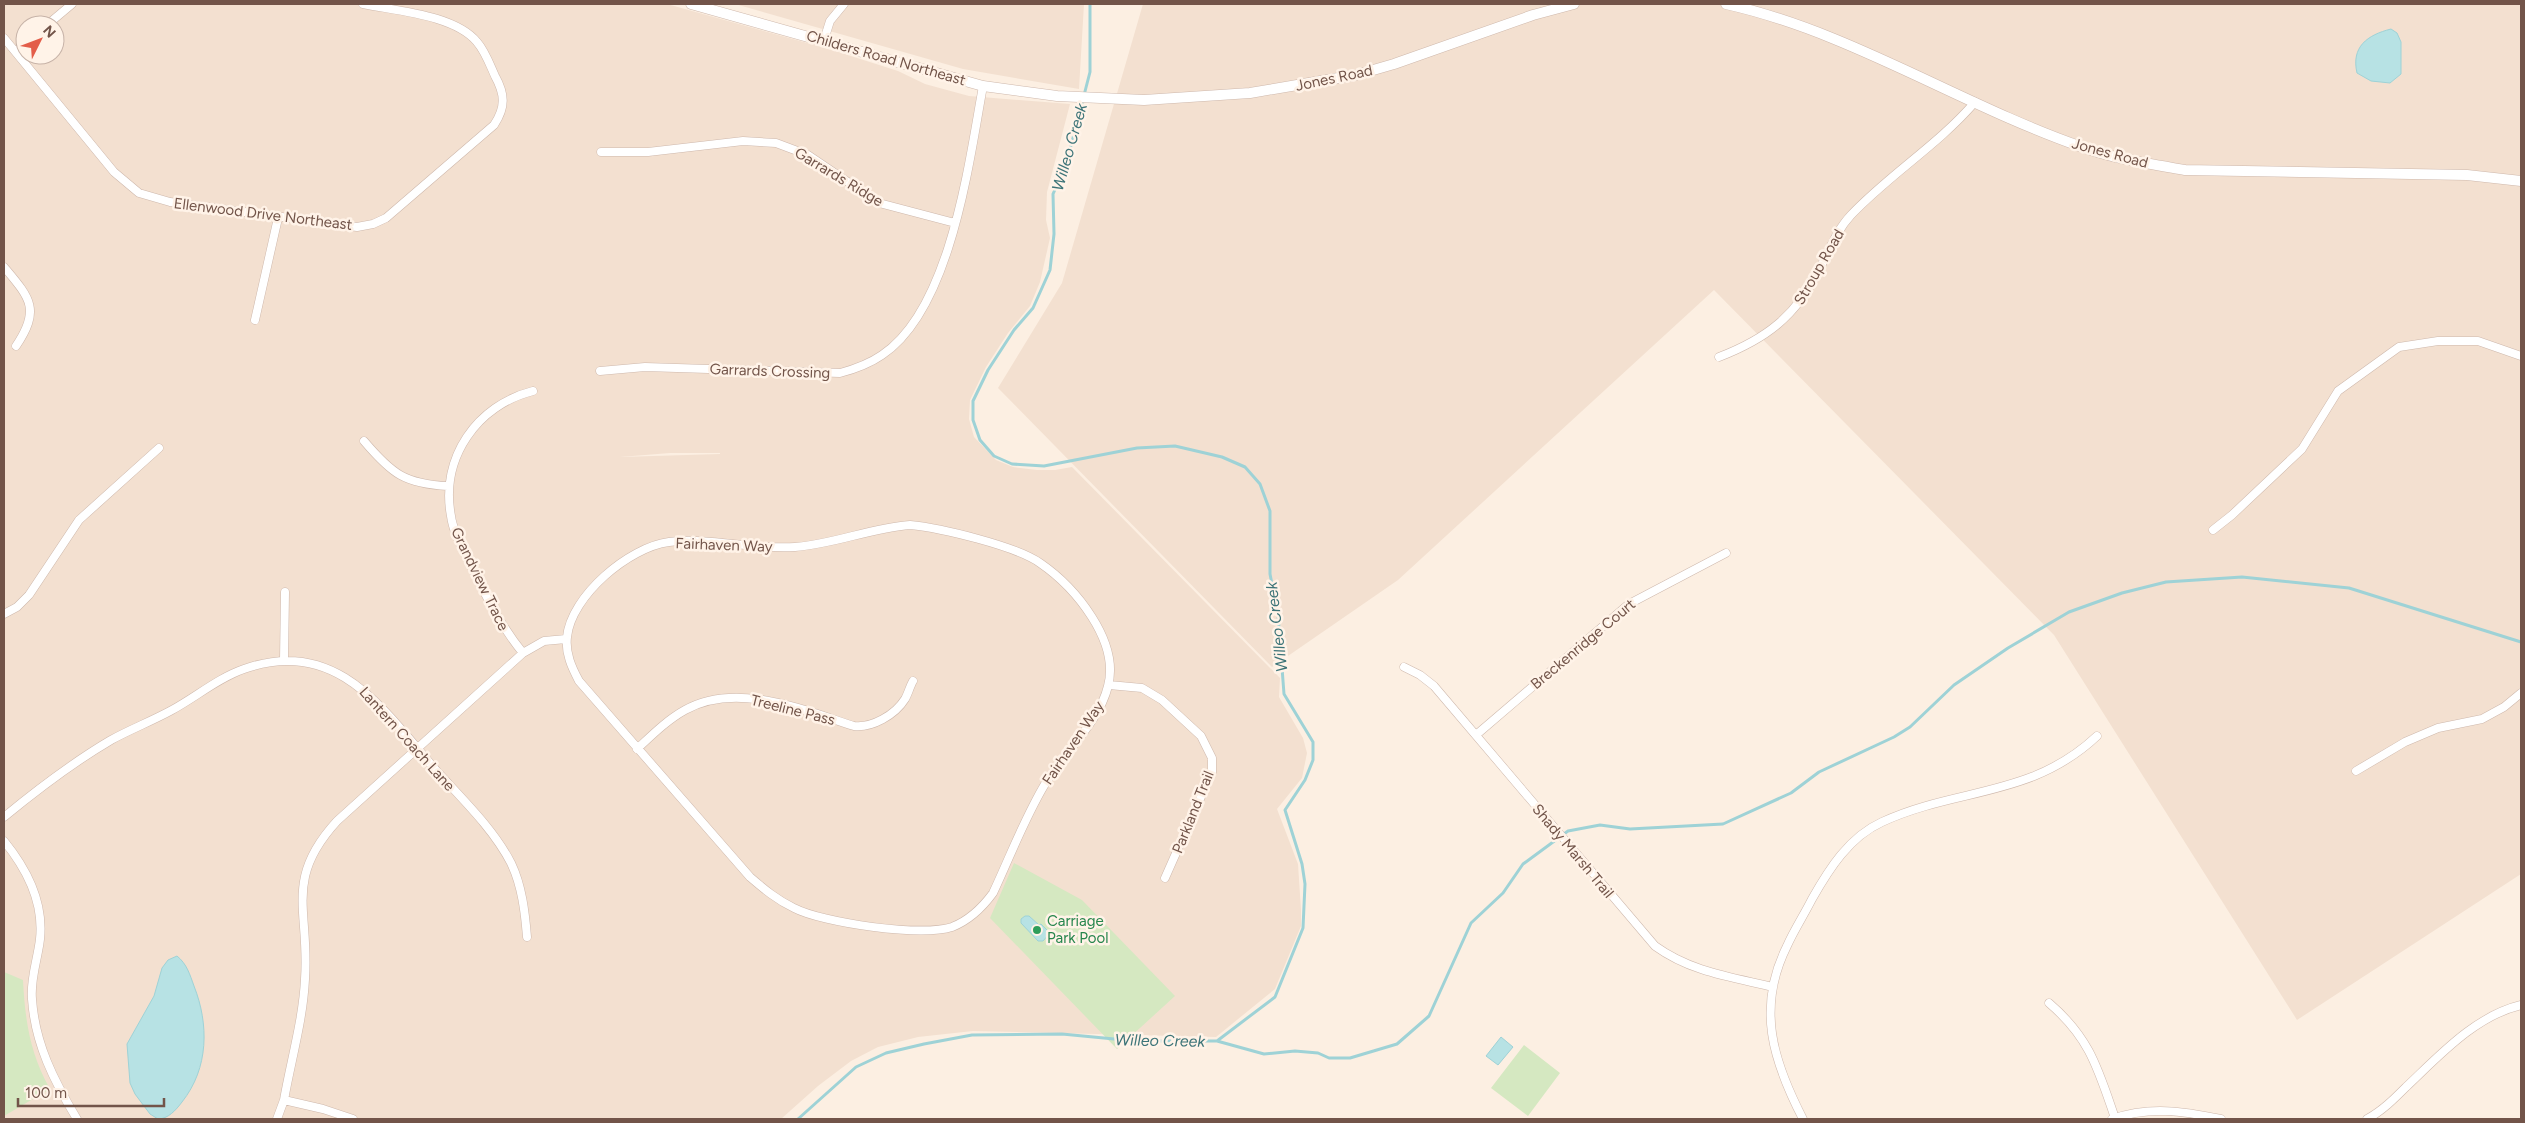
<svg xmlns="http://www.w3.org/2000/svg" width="2525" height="1123" font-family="Figtree,sans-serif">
<rect width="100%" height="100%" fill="#fcefe2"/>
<path fill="#f3e0d0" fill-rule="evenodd" d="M4,4H667L829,49L898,71L925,84L969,96L1070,104L1047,192L1046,220L1050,238L1040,282L1030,306L1008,333L986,367L970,400L969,419L974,437L996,460L1013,467L1037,470H1055L1072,467L1280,678L1279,697L1303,738L1307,753L1302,778L1277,809L1298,864L1301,910V926L1275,989L1216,1037L973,1031L918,1037L878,1047L851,1061L818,1086L781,1119H4ZM25,25H55V55H25ZM670,453H720V454L620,457Z
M735,4H1084L1079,89L963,69Z
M1143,4H2521V874L2297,1020L2054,635L1714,290L1398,580L1272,667L998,388L1062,283Z"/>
<path fill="#d5e8c1" d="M1014,863L1082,900L1175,996L1117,1049L990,918Z
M4,972L23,980C25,1020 30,1054 50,1089L4,1116Z
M1524,1045L1560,1073L1528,1116L1491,1088Z"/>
<path fill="#b7e2e4" stroke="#9ed2d6" d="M2391,29L2397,33L2401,42V74L2390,83L2371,81L2357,73C2351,47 2367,35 2391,29Z
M1025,916H1029L1039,925L1041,924L1050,933L1043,941H1038L1021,923V919Z
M177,956C187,964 190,975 194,986C209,1024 209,1068 182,1102C176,1110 168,1119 158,1119L150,1114L135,1094L130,1083L127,1044L154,996L162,968L168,960Z
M1501,1037L1513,1047L1498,1065L1486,1056Z"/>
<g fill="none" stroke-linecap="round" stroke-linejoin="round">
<path stroke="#9ed2d6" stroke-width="3" d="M1217,1041L1264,1054L1295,1051L1318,1053L1329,1058H1350L1397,1044L1429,1016L1471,923L1503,893L1523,864L1568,831L1600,825L1630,829L1723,824L1791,793L1819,772L1894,737L1910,727L1954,685L2008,648L2069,612L2122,593L2166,582L2242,577L2349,588L2521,642
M798,1119L856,1067L886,1053L924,1044L972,1035L1062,1034L1135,1041H1217L1275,997L1303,928L1305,884L1302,864L1285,810L1305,780L1313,760V742L1284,694L1278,615L1270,574V511L1260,484L1245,467L1222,457L1175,446L1137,448L1044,466L1012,464L994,456L980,440L973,420V401L988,370L1014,330L1033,308L1050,270L1054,234L1053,194L1066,165L1090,72V4"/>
<defs>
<path id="minor" d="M47,25L72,4
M4,38L114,172L139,193L170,202L357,227L373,224L386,218L494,125C506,107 505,94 495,76C490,65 485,51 477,42C455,15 397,11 363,4
M824,40L830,21L844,4
M16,52L25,44
M601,152H648L743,141L776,143L808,155L879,203L955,223
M4,267C30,298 41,309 16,346
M255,320L278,218
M1719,357C1766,339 1796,316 1819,270C1829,251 1836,231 1851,215C1890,174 1938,145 1975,102
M600,371L645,367L840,373C855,369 869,364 882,355C951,309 969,162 983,86
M364,441C392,474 405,484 448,486
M910,525C941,528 1016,546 1040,563C1075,587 1120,641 1108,686C1099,723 1064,752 1045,784C1024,819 1010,857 993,893C982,908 970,920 952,927C921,937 823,923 794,908C777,900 764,889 750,877L579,681C572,668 565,653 567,637C571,596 629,547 669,542C710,537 753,550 795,547C834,544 871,528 910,525Z
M2213,530L2232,515L2302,449L2338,391L2399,347L2438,341H2478L2521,356
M4,614L17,607L29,595L79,520L159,448
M523,653C500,625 485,594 469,562C462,547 453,532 451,516C440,458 477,405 533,391
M284,660L285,592
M1404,667L1420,675L1434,686L1655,946C1691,972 1731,977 1773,987
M1109,685L1142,688L1162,700L1201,736L1212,758V772L1165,878
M1476,735L1629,604L1726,553
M637,749C652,735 667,720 685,710C736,681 803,710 854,726C872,728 895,715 905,699C908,694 910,686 913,681
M2356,771L2405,742L2438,728L2482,719L2504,707L2521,693
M4,817C38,789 72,763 111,740C131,729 152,721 172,710C196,697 218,678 244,669C336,636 383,709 435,769C461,798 493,828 511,863C522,886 525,912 527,937
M4,841C26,868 44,902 40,939C38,958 30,979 32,999C35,1044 54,1081 77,1119
M2049,1003C2090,1038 2098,1069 2115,1118
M284,1100L323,1109L353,1119
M277,1119L284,1100C291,1060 303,1020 305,979C310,911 283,880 337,821L523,653L544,641L566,639
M1803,1119C1773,1061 1756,1008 1787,946C1794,930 1804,915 1812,899C1829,869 1849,837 1882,822C1958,787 2031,798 2097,736
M2112,1119C2149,1106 2183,1111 2221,1119
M2367,1119C2382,1111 2394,1099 2406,1087C2439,1056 2475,1016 2521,1005"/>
<path id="tertiary" d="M691,4L983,86L1057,96L1144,100L1250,93L1356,75L1394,64L1533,15L1574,4
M1726,4C1851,32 1961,105 2082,147C2115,159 2150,164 2185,170L2467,175L2521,181"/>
</defs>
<use href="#minor" stroke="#ceb8ac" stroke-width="9"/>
<use href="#tertiary" stroke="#ceb8ac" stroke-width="11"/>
<use href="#minor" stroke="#fff" stroke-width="8"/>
<use href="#tertiary" stroke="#fff" stroke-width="10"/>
</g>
<circle fill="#2e9e5b" stroke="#fff3e8" stroke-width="2" cx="1037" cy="930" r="5"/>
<g text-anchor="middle" stroke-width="5" stroke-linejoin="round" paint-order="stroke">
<g font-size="15" fill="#725449" stroke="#fff3e8">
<text transform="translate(886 58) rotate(16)" y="5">Childers Road Northeast</text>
<text transform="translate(1334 78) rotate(-12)" y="5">Jones Road</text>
<text transform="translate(2110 153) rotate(15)" y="5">Jones Road</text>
<text transform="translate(839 177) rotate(31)" y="5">Garrards Ridge</text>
<text transform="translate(263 214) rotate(7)" y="5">Ellenwood Drive Northeast</text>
<text transform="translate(1819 267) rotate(-60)" y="5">Stroup Road</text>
<text transform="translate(770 371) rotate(2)" y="5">Garrards Crossing</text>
<text transform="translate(724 545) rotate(2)" y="5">Fairhaven Way</text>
<text transform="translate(480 579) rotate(64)" y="5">Grandview Trace</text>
<text transform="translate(1583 644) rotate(-40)" y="5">Breckenridge Court</text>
<text transform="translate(793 710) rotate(14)" y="5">Treeline Pass</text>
<text transform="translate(407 739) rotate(48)" y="5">Lantern Coach Lane</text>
<text transform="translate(1073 743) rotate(-56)" y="5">Fairhaven Way</text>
<text transform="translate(1193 812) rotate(-68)" y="5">Parkland Trail</text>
<text transform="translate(1573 851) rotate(50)" y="5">Shady Marsh Trail</text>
</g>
<g font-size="15" fill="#27864d" stroke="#fff3e8" text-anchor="start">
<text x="1047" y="926">Carriage<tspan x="1047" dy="17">Park Pool</tspan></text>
</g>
<g font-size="16" font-style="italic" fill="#3d7478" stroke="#fff3e8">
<text transform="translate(1069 147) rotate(-74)" y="6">Willeo Creek</text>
<text transform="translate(1276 627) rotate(-97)" y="6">Willeo Creek</text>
<text transform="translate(1160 1040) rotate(1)" y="6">Willeo Creek</text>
</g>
</g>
<rect width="2525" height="1123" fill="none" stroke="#725449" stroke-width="10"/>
<g transform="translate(40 40) rotate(48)"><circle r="24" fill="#fff3e8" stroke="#c7b3a8"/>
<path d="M0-4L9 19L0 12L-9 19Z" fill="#e35d49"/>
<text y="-8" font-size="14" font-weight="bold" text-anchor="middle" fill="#725449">N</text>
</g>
<path d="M18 1098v8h146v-8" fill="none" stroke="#725449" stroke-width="2.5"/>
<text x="25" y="1098" font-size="15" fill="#725449" stroke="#fff3e8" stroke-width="4" paint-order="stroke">100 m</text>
</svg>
